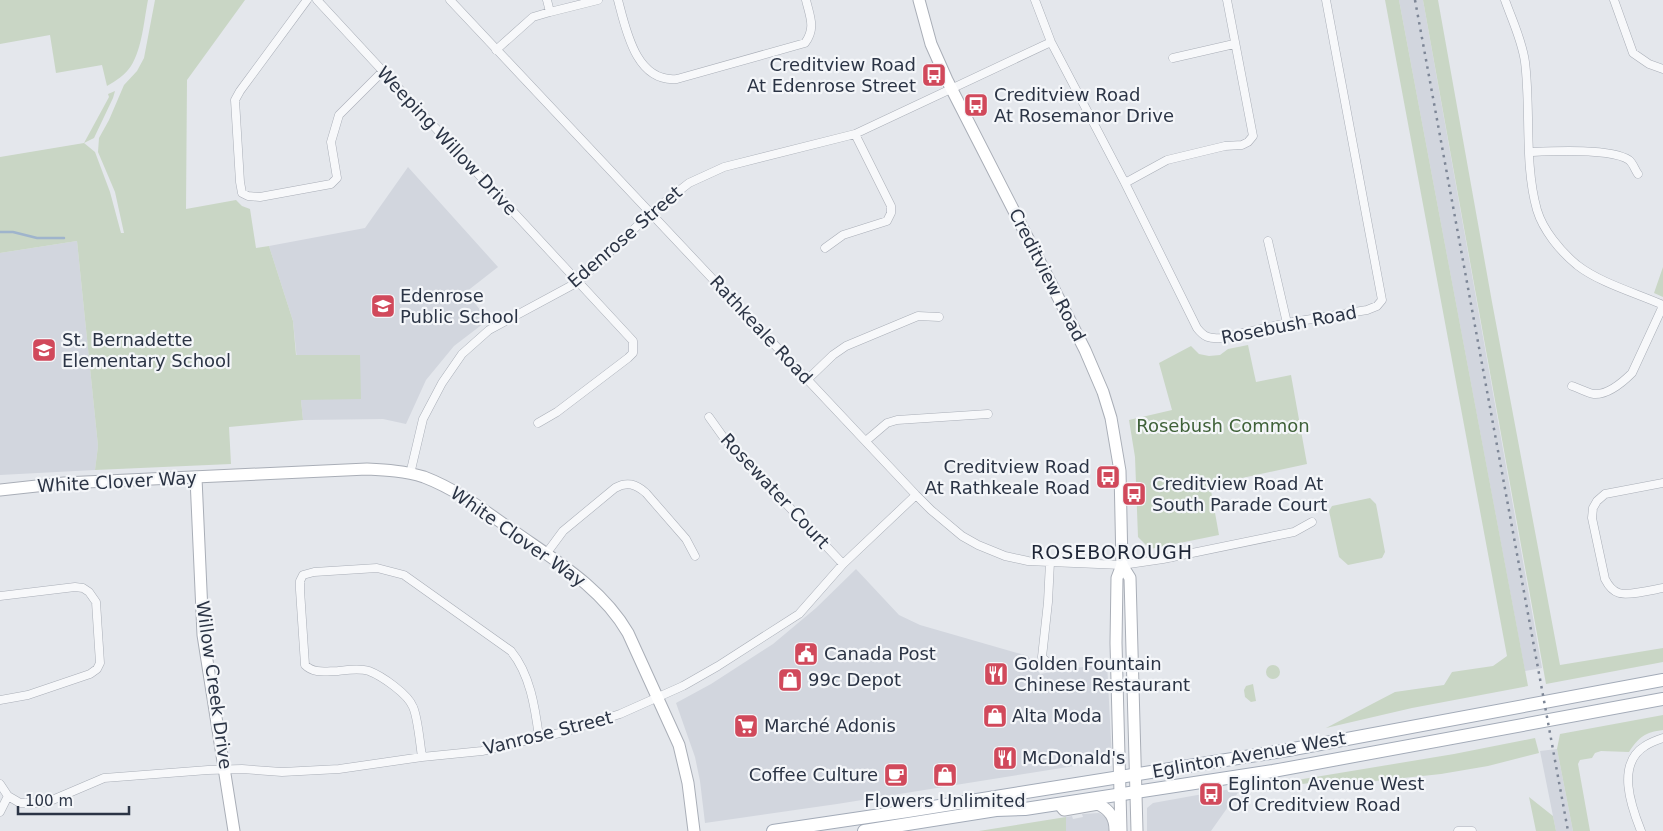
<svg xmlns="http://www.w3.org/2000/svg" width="1663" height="831" font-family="'DejaVu Sans',sans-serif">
<rect width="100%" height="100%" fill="#e4e7ec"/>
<path fill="#d2d6de" d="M1399,0H1423L1542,668L1525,671Z
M408,167L498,267L466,292L488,320L454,346L426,380L406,424L383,419L303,420L293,321L269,246L365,228Z
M77,241L98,446L95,470L0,475V253Z
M856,569L899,615L920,625L1028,656L1040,674L1107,663L1112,760L837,804L705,823L700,781L695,757L676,703L711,684L773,644L816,608Z
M1557,749L1573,831H1556L1540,751Z
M1242,787L1211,831H1147V808L1153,803Z
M1099,813L1106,817L1110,831H1066V817L1072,816L1073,819L1083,817L1082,814Z"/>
<path fill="#c9d6c5" d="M0,0H148C144,20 142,49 131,66C125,75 116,81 107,86L102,65L56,73L50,35L0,44Z
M155,0H245L187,80L186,209L236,200L242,206L250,209L256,248L269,246L293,321L296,355H360L361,399L301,400L303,420L229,427L231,464L95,470L98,446L77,241L0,253V157L84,143L109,97L108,94L115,91L113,98L94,138L84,143L95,152L110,192L121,233H124L115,192L98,152L99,138L109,120L124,85L137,71L144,58Z
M1385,0H1399L1528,686L1412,708L1326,728L1395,692L1444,685L1452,672L1493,666L1507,656Z
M1423,0H1438L1492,302L1560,665L1663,648V662L1546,684Z
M1663,267V297L1654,293Z
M1248,345L1256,382L1291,375L1307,464L1210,485L1219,535L1150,549L1138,537L1135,457L1129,420L1172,410L1159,363L1191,346L1199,354L1209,356L1220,355L1228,349Z
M1370,498L1376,504L1385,552L1382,558L1348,565L1339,557L1329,511L1332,506Z
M1266 672a7 7 0 1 1 14 0a7 7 0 1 1-14 0Z
M1253,684L1256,701L1251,702L1245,697L1244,690L1246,686Z
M1663,715V730C1645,732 1639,737 1629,752L1601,751L1595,753L1592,758L1580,760L1578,764L1590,831H1573L1557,749L1560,734Z
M1535,738L1539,753L1488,766L1441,774L1366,782L1310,783L1242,792L1243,789L1454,754Z
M1529,797L1553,816L1556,831H1536Z
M1066,817V831H979Z"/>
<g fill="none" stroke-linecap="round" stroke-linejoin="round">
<path stroke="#9fb4cc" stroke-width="2.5" d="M0,232H13L37,238H64"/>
<defs>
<path id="street" d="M307,0L240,91L235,100L240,182L242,193L248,196L260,197L331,184L337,178L331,142L339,115L383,71
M317,0L633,341V353L628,358L557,412L538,423
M450,0L916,495L931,510L962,536L978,545L1005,556L1028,561L1050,562L1122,565L1163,559L1294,532L1312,522
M547,0L550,12
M618,0C626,30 636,83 677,79L805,43C816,28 810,17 806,0
M1035,0L1051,42L1125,183L1197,328C1204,337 1209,339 1221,338L1287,323L1367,310L1377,306L1382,300L1326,0
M1505,0C1512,20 1522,40 1525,62C1531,109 1524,165 1537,210C1543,230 1560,251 1577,265C1600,283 1636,293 1663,305
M1614,0L1633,53L1649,64L1663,69
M496,50L533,17L550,12L598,0
M1173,58L1234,44
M1530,152C1553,151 1611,148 1629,160C1633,163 1635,170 1638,174
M1125,183L1167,160L1225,146L1242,145L1248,142L1253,136L1227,0
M1268,241L1287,323
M825,248L843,235L887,221L891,213V206L855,134
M808,379L833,355L846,346L918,316L939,317
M1572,386C1579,388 1587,393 1594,394C1608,395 1623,382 1632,373L1663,306
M709,417L724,438L843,564
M867,440L887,423L897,420L988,414
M410,474L423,419L442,383L462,354L489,330L578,282L652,212L689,183L724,167L855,134L1051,42
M1663,483L1605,494L1597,501L1593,508L1592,518L1605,579C1608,585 1612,591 1619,593C1629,596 1652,590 1663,588
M546,554L563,531L615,488C627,481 636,484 646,493L686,539L695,556
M1050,562L1048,602L1042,657L1050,665L1060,666
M0,596L75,587L83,588L89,592L96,602L100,663L97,669L90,674L28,695L0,700
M422,757C420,744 418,718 413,707C408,694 382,676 369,671C359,668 347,670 338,671C326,671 314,674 305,665L300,590V581L303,575L314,572L377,568L404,575L511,651C530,674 535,707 539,737
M0,784L8,796L20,803H35L50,801L104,778L208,770L242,769L282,772L339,769L422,757L482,751L564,732L620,714L683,686L718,666L799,614L843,564L916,495
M0,812L8,796
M1458,831H1472
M1641,831C1631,806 1616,764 1645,746C1651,742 1657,740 1663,738"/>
<path id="secondary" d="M919,0L931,44L947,80L1085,350L1103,392L1111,418L1120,471L1122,565L1117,578L1116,643L1121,831
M196,478L203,635L234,831
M0,490L64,483L367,469C386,470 405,471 424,477C458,490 486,512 515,532C556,561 602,588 628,633L679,745L688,783L694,831
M1122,565L1130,578L1137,831
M1059,804L1064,810L1098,804C1110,810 1115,818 1115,830"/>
<path id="primary" d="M773,831L908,811L1288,750L1663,680
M864,831L996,810L1025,809L1273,771L1663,699"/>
</defs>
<use href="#street" stroke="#a9aeb7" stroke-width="9"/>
<use href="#secondary" stroke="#a9aeb7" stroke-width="13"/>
<use href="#primary" stroke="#a3abb8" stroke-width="14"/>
<use href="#street" stroke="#f7f8fa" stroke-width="8"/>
<use href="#secondary" stroke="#fff" stroke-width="11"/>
<use href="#primary" stroke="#fff" stroke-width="12"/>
<path stroke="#7d8696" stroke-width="2.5" stroke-dasharray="2.5 5" stroke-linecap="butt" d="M1415,0L1568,831"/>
</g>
<defs>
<symbol id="bus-square" viewBox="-11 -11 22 22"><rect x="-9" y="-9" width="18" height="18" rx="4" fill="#d1495b" stroke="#f4f6f9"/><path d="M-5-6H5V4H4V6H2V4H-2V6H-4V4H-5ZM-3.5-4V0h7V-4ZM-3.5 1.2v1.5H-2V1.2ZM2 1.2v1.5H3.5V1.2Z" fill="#fff"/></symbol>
<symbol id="school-square" viewBox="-11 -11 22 22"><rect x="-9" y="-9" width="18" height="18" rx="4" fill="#d1495b" stroke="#f4f6f9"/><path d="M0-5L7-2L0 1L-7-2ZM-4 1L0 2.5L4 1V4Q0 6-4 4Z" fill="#fff"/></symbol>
<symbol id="civic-square" viewBox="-11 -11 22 22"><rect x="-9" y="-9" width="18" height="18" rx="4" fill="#d1495b" stroke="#f4f6f9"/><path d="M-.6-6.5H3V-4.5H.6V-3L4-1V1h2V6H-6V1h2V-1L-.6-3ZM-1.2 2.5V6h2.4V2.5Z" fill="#fff"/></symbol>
<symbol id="restaurant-square" viewBox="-11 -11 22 22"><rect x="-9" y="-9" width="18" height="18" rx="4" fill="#d1495b" stroke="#f4f6f9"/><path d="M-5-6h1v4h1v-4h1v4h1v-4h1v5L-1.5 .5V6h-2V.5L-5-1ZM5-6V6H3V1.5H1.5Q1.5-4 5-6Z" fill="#fff"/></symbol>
<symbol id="shop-square" viewBox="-11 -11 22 22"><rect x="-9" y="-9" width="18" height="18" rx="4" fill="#d1495b" stroke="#f4f6f9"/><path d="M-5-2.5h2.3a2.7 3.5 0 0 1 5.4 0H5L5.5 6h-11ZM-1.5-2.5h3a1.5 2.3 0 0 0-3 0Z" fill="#fff"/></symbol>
<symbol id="supermarket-square" viewBox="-11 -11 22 22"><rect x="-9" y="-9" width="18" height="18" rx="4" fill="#d1495b" stroke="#f4f6f9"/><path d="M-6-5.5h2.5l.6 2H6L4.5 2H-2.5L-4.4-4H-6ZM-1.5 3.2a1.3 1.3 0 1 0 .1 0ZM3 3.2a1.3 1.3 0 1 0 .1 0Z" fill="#fff"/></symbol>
<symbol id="cafe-square" viewBox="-11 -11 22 22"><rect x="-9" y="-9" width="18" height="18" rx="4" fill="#d1495b" stroke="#f4f6f9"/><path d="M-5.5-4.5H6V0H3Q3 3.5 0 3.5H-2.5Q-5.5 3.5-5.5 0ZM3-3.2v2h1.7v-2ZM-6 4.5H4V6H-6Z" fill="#fff"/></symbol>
</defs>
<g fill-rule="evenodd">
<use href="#bus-square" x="920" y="61" width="28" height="28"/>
<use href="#bus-square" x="962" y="91" width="28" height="28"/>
<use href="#school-square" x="369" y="292" width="28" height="28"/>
<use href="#school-square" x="30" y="336" width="28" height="28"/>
<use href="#bus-square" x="1094" y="463" width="28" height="28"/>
<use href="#bus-square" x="1120" y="480" width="28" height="28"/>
<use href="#civic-square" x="792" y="640" width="28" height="28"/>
<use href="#restaurant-square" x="982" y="660" width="28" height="28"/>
<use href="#shop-square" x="776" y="666" width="28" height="28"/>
<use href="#shop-square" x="981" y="702" width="28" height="28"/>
<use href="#supermarket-square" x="732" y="712" width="28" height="28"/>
<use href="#restaurant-square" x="991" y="744" width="28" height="28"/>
<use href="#cafe-square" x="882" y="761" width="28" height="28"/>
<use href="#shop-square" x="931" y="761" width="28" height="28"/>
<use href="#bus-square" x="1197" y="780" width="28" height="28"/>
</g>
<g text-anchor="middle" stroke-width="4.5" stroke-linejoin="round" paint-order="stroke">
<g font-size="18" fill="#2b3445" stroke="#f4f6f9" text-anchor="start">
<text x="916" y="71" text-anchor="end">Creditview Road<tspan x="916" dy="21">At Edenrose Street</tspan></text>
<text x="994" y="101">Creditview Road<tspan x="994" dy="21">At Rosemanor Drive</tspan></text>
<text x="400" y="302">Edenrose<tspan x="400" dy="21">Public School</tspan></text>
<text x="62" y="346">St. Bernadette<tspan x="62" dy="21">Elementary School</tspan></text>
<text x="1090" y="473" text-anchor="end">Creditview Road<tspan x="1090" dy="21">At Rathkeale Road</tspan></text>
<text x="1152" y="490">Creditview Road At<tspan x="1152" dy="21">South Parade Court</tspan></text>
<text x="824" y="660">Canada Post</text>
<text x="1014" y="670">Golden Fountain<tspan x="1014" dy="21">Chinese Restaurant</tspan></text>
<text x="808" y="686">99c Depot</text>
<text x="1012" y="722">Alta Moda</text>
<text x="764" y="732">Marché Adonis</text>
<text x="1022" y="764">McDonald's</text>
<text x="878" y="781" text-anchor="end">Coffee Culture</text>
<text x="1228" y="790">Eglinton Avenue West<tspan x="1228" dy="21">Of Creditview Road</tspan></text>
<text x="945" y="807" text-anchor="middle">Flowers Unlimited</text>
</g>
<g font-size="18" fill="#2b3445" stroke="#f4f6f9">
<text transform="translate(447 141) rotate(47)" y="6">Weeping Willow Drive</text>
<text transform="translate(625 237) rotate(-41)" y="6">Edenrose Street</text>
<text transform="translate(1047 275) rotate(63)" y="6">Creditview Road</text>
<text transform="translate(1289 325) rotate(-11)" y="6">Rosebush Road</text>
<text transform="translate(761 330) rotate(47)" y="6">Rathkeale Road</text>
<text transform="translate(117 482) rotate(-3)" y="6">White Clover Way</text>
<text transform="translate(775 491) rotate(47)" y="6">Rosewater Court</text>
<text transform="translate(518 537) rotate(35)" y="6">White Clover Way</text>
<text transform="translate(214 685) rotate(82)" y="6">Willow Creek Drive</text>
<text transform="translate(548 733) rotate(-14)" y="6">Vanrose Street</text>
<text transform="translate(1249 755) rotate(-10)" y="6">Eglinton Avenue West</text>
</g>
<g font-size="18" fill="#3f6138" stroke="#f4f6f9">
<text x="1223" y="432">Rosebush Common</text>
</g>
<g font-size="19" letter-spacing="1" fill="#1d2536" stroke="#f4f6f9">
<text x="1112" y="559">ROSEBOROUGH</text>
</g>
</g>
<path d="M18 806v8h111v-8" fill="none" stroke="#2b3445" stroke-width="2.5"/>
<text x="25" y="806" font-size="15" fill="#2b3445" stroke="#f4f6f9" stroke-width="4" paint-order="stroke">100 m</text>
</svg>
